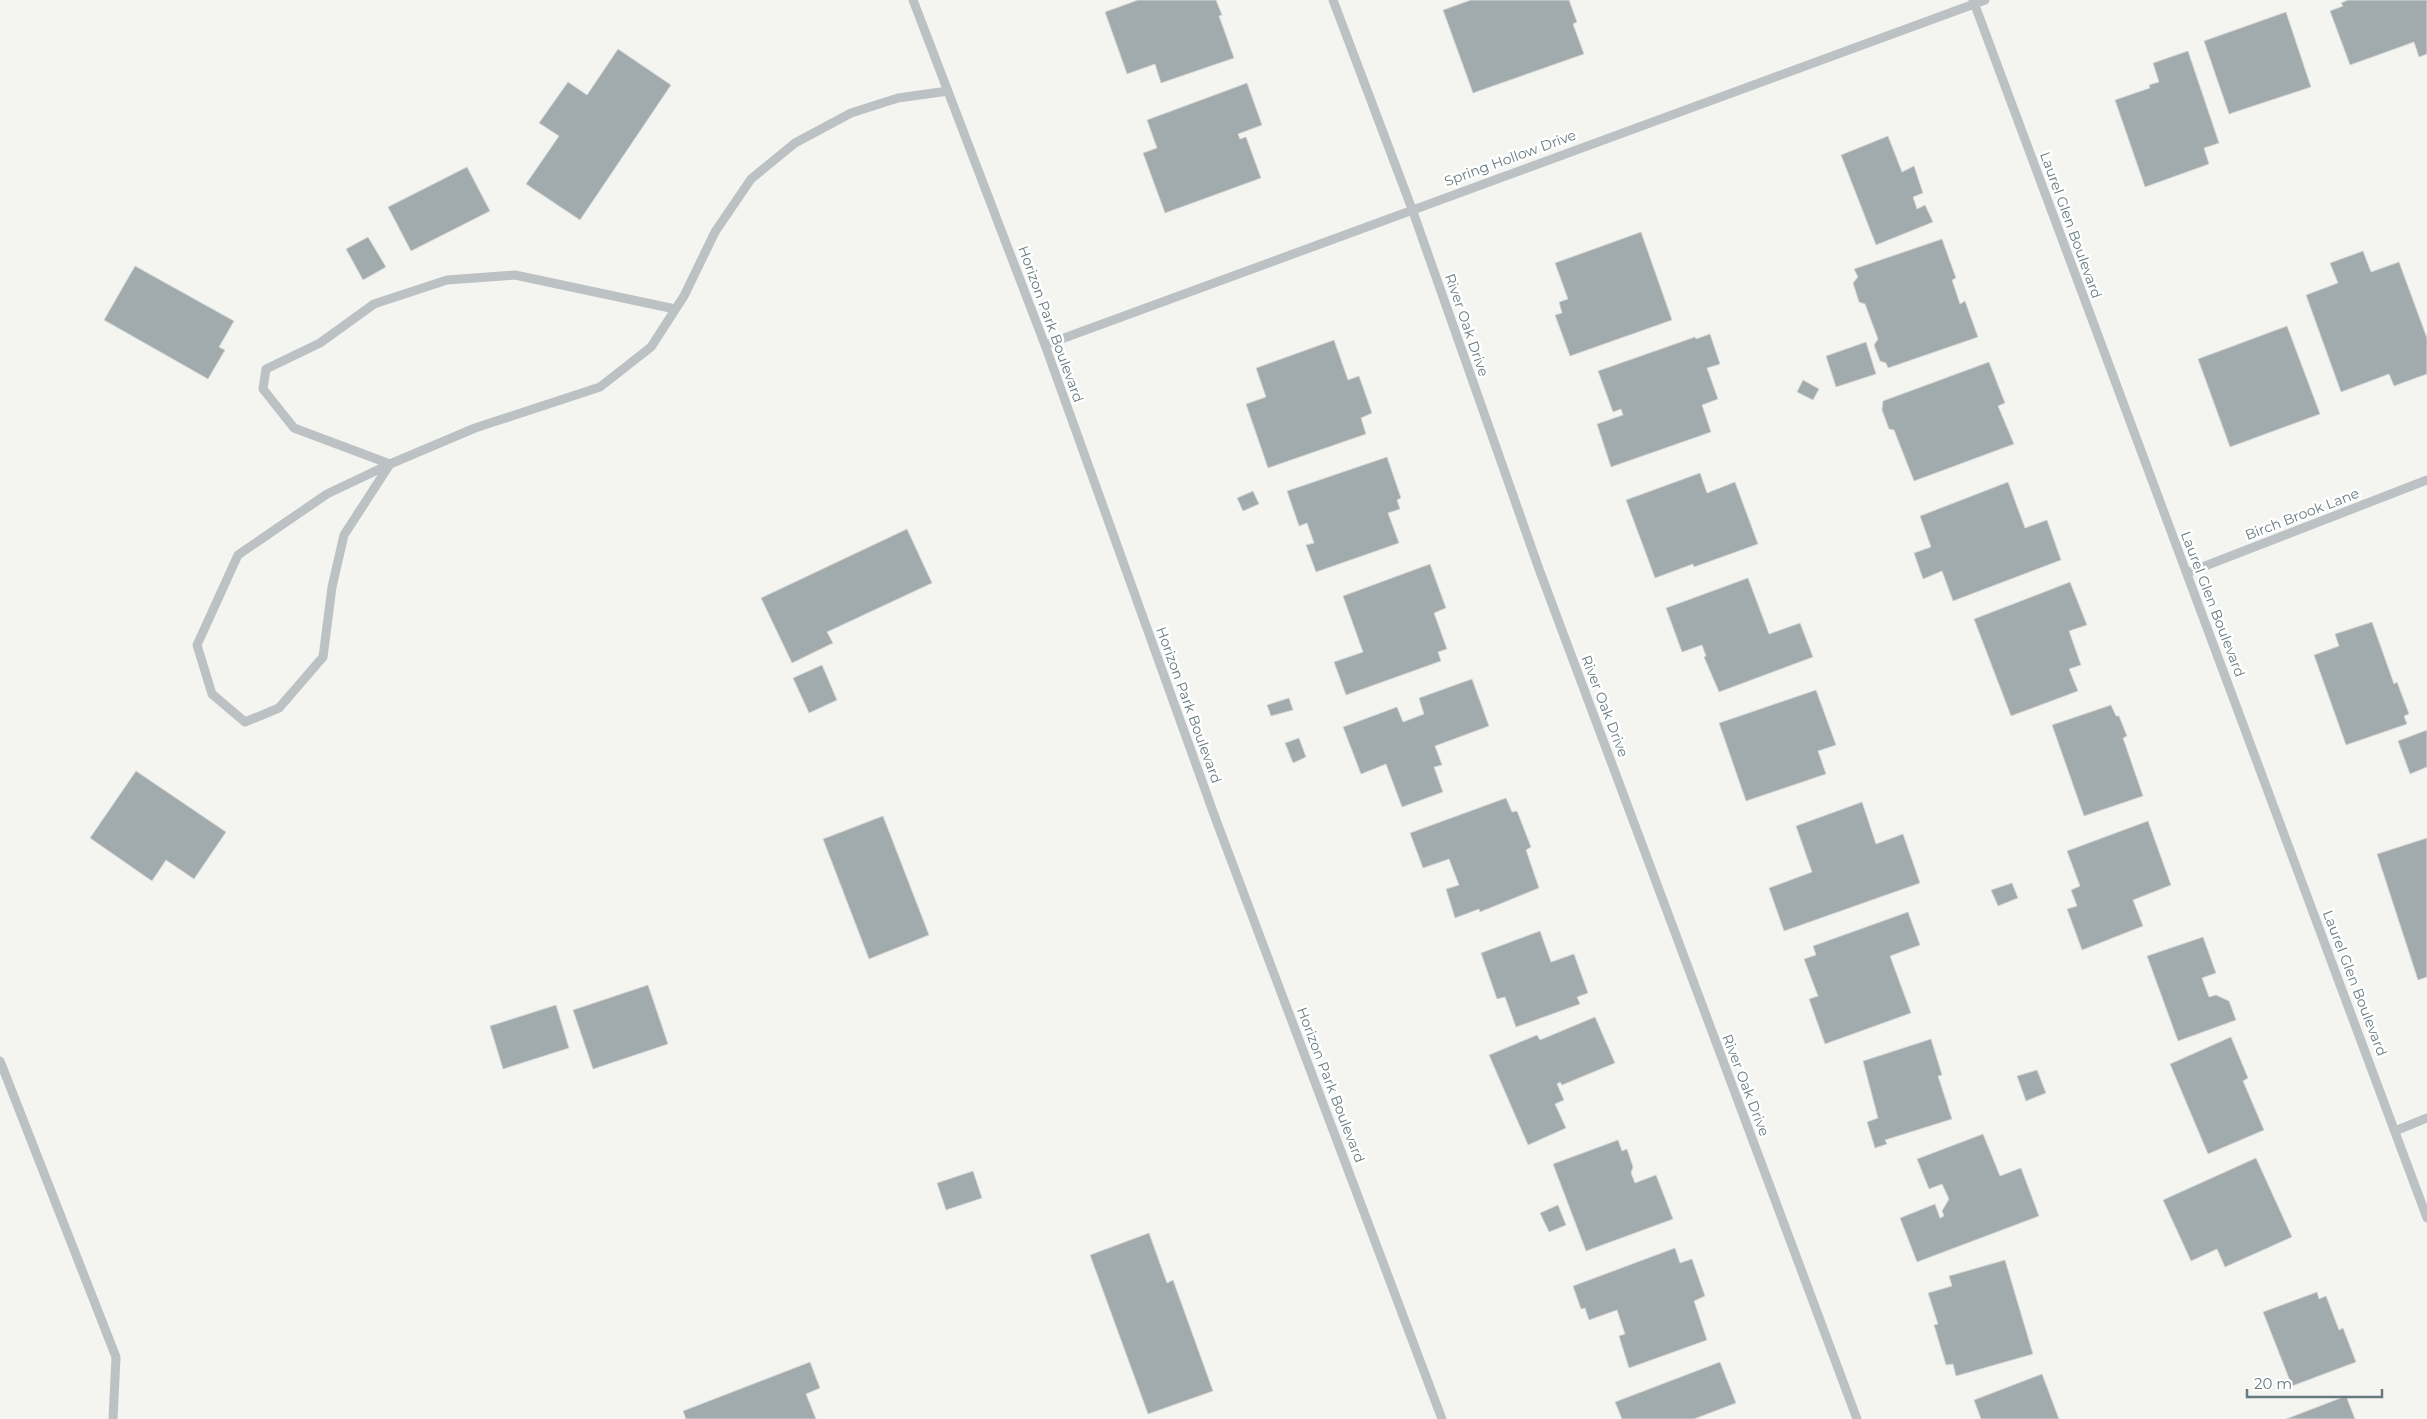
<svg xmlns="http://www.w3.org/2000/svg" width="2427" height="1419" font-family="Montserrat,sans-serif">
<rect width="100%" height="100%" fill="#f4f4f1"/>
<path fill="#a1abae" stroke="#d6d5d4" d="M1138,0H1216L1222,15L1219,16L1234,58L1161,83L1155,64L1127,74L1105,12Z
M1471,0H1569L1577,22L1573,24L1584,54L1473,93L1443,10Z
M2348,0H2427V54L2419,57L2414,42L2350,65L2330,11L2343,6L2341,3Z
M2286,12L2311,87L2229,114L2204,41Z
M618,49L671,85L580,220L526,184L559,136L539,123L568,82L587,95Z
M2188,51L2219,143L2204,148L2209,164L2145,187L2115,100L2150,88L2149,85L2159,82L2153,63Z
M1247,83L1262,125L1238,134L1240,139L1246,137L1261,178L1165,213L1143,153L1157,148L1147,120Z
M1888,136L1902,172L1914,166L1923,193L1913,197L1917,209L1925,205L1933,222L1876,245L1841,155Z
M467,167L490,211L411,251L388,207Z
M1641,232L1672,320L1570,356L1555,315L1562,313L1559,302L1568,299L1555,263Z
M368,237L386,267L363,280L346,249Z
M1942,239L1956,278L1952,280L1960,304L1965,301L1978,337L1888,368L1886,363L1880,361L1874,345L1878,339L1865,304L1859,302L1853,283L1858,277L1854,269Z
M2363,251L2371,272L2399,262L2427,338V374L2394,386L2389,374L2341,392L2306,295L2338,283L2330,263Z
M135,266L234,321L219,347L225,350L208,379L104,320Z
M2287,326L2320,414L2230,447L2198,359Z
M1710,334L1720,364L1707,368L1718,399L1702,405L1711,432L1611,467L1597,424L1623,415L1621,409L1613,412L1598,371L1695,337L1696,339Z
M1334,340L1348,380L1359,376L1372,413L1361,418L1366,434L1268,468L1246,404L1266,397L1256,368Z
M1866,342L1876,374L1836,387L1826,356Z
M1989,362L2005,403L1998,406L2014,444L1914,481L1894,430L1889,429L1882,410L1883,401Z
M1803,380L1819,389L1813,400L1797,392Z
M1387,457L1401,498L1397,500L1400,509L1388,513L1399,543L1316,572L1306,545L1314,543L1307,523L1299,526L1287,491Z
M1700,473L1707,493L1735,482L1758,544L1694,567L1693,564L1655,578L1626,500Z
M2008,482L2025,528L2047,520L2061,560L1953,601L1942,571L1923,579L1914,553L1931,547L1920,516Z
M1253,491L1259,504L1243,511L1237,498Z
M907,529L932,583L827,632L833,643L792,663L761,598Z
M1430,564L1446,608L1434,613L1447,649L1438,652L1441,661L1346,695L1334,662L1363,652L1343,596Z
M1748,578L1769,634L1800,623L1813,657L1719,692L1704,657L1706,656L1702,645L1682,652L1666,608Z
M2070,582L2087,625L2069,631L2081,665L2069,669L2078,691L2011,716L1974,619Z
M2372,622L2394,684L2397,682L2409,714L2404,716L2407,724L2346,745L2314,655L2339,646L2335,634Z
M822,665L837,700L809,713L793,678Z
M1472,679L1489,726L1435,746L1442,765L1434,767L1443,792L1402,807L1386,764L1361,774L1343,727L1397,707L1403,722L1424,714L1419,698Z
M1816,690L1836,745L1818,751L1826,774L1746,801L1719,723Z
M1289,698L1293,710L1271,716L1267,705Z
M2111,705L2116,716H2119L2127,736L2123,738L2143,796L2084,816L2052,725Z
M2427,730V767L2410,774L2398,741Z
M1299,738L1306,757L1293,763L1285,743Z
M136,771L226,832L194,879L166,860L152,881L90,838Z
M1506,798L1512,812L1517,811L1531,847L1526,850L1539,888L1480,912L1479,909L1455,918L1446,889L1459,885L1449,859L1423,868L1410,833Z
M1862,802L1876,844L1903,834L1920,883L1784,931L1769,888L1812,872L1796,826Z
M883,816L929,935L869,959L823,839Z
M2148,821L2171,885L2133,900L2143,926L2082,950L2067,909L2077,906L2071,890L2080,886L2067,851Z
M2427,838V977L2418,980L2377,854Z
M2012,883L2018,898L1998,906L1991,890Z
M1908,912L1920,945L1890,956L1911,1013L1825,1044L1809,999L1818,996L1804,959L1816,955L1813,946Z
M1540,931L1551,962L1574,954L1588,993L1577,997L1580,1004L1516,1027L1505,997L1497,999L1481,953Z
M2203,937L2216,973L2202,978L2209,997L2216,995L2229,1001L2236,1020L2178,1041L2147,956Z
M648,985L668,1044L593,1069L573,1010Z
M556,1005L569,1048L503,1069L490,1026Z
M1595,1017L1615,1063L1562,1085L1560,1082L1557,1084L1564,1100L1555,1104L1566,1128L1528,1145L1489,1055L1537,1035L1540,1040Z
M2231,1037L2248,1078L2243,1081L2264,1130L2208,1154L2170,1064Z
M1931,1039L1942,1075L1938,1076L1952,1119L1885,1140L1887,1144L1875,1148L1867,1122L1878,1118L1863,1061Z
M2037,1070L2046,1093L2026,1101L2017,1076Z
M1983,1134L2000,1176L2021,1168L2039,1216L1917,1262L1900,1218L1935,1204L1940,1218L1944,1216L1942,1211L1949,1199L1942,1184L1929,1189L1917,1159Z
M1618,1140L1622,1151L1627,1149L1633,1167L1631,1173L1635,1183L1656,1175L1673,1219L1586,1251L1553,1164Z
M2256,1158L2292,1237L2225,1267L2217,1249L2191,1261L2163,1200Z
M973,1171L982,1198L946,1210L937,1183Z
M1558,1205L1566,1225L1549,1232L1540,1213Z
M1149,1233L1167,1283L1173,1280L1213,1391L1148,1414L1090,1255Z
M1675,1248L1680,1263L1692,1259L1705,1296L1694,1301L1707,1340L1629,1368L1619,1336L1625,1334L1617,1310L1589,1320L1585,1308L1581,1309L1573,1286Z
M2005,1260L2033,1354L1956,1376L1953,1364L1946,1365L1934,1325L1938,1324L1928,1293L1952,1286L1949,1276Z
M2317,1292L2319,1299L2326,1296L2339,1330L2343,1328L2356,1362L2292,1386L2263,1312Z
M810,1362L820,1388L806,1394L816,1419H686L683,1411Z
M1720,1362L1736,1403L1694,1419H1622L1615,1402Z
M2042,1374L2059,1419H1981L1974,1400Z
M2346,1396L2355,1419H2286Z"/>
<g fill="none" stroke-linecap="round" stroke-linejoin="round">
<path stroke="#bcc1c3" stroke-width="9" d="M913,0L1045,345L1216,820L1442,1419
M1333,0L1412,209L1539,569L1857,1419
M1973,0L2427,1218
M675,309L515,275L447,280L374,304L320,343L266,369L263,389L294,428L390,464L344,535L332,587L323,657L279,708L245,722L212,694L197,645L238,555L327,494L390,464L475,428L600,387L651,347L684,296L715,232L751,179L795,143L851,113L898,98L948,91
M1045,345L1985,0
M2187,573L2427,480
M0,1061L116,1357L113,1419
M2395,1131L2427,1118"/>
</g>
<g text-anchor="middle" stroke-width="5" stroke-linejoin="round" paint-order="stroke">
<g font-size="14" fill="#667a7f" stroke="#fff">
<text transform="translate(1510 158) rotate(-20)" y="5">Spring Hollow Drive</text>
<text transform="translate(2071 225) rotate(70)" y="5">Laurel Glen Boulevard</text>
<text transform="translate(1051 324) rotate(70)" y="5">Horizon Park Boulevard</text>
<text transform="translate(1467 325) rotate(71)" y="5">River Oak Drive</text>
<text transform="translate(2302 514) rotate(-21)" y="5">Birch Brook Lane</text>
<text transform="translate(2213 604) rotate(69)" y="5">Laurel Glen Boulevard</text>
<text transform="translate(1189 705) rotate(70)" y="5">Horizon Park Boulevard</text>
<text transform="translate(1605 706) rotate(69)" y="5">River Oak Drive</text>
<text transform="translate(2355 983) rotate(69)" y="5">Laurel Glen Boulevard</text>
<text transform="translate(1331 1085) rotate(69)" y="5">Horizon Park Boulevard</text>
<text transform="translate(1746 1085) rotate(69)" y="5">River Oak Drive</text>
</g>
</g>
<path d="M2247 1389v8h135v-8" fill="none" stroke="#667a7f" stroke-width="2.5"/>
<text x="2254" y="1389" font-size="15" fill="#667a7f" stroke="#ffffff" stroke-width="4" paint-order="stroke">20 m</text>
</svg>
